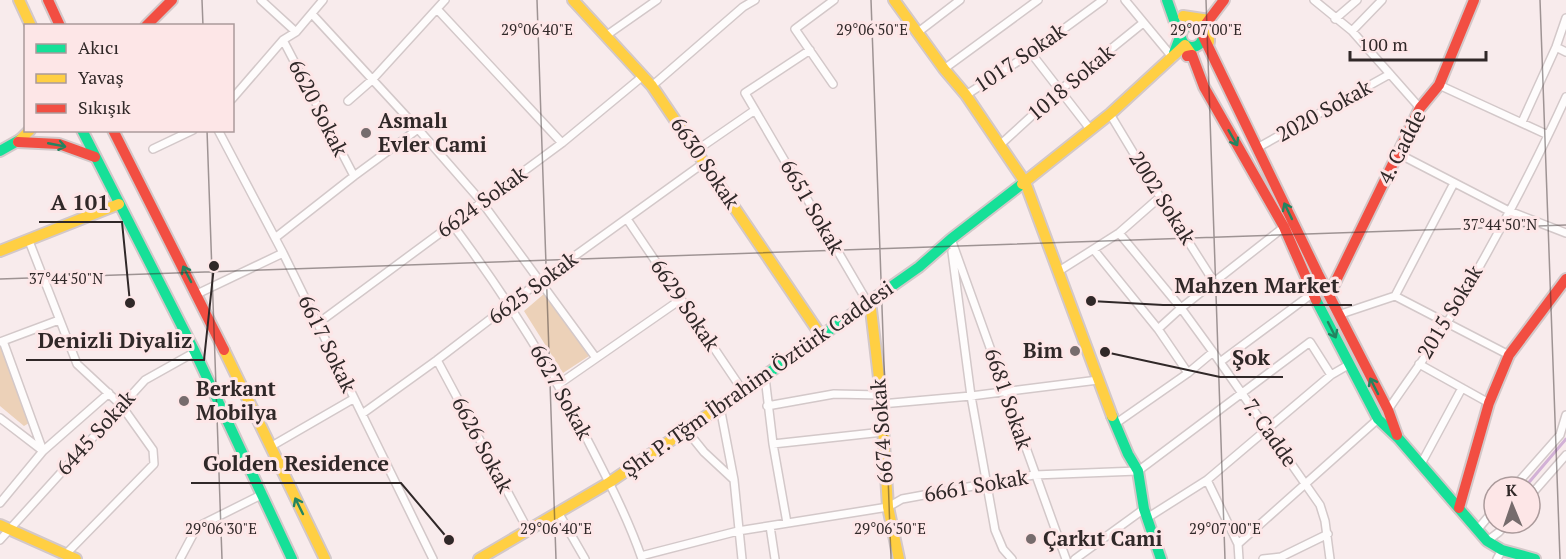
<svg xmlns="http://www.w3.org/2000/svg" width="1566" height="559" font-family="'PT Serif',serif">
<rect width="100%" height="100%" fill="#f8ebec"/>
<path fill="#ecd1b8" d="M545,293L589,356L563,373L524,311Z
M2,346L29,423L24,426L0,406V347Z"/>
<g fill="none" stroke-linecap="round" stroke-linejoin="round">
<path stroke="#d2b1d6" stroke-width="3" d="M1525,487L1566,439"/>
<defs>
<path id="street" d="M261,0L296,32
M1125,0L1173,58
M1314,0L1352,31L1420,108
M437,9L562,143
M312,14L418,129L481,201L596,358
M1335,19L1357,0
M1352,31L1382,0
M917,33L960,0
M607,35L657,0
M283,40L354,176
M1556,47L1566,52
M810,50L745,93L868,303
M1031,53L1090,129
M944,69L1038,0
M833,84L795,29L834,0
M1439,85L1548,135
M652,86L743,7L755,0
M966,95L1031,53L1103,0
M232,99L283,40L296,32L323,0
M348,101L372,80L445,0
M1110,114L1160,197L1214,282
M1522,122L1556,47L1566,18
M218,130L283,253L433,559
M1001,144L1059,91L1143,23
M1257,148L1390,74
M153,149L193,130
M697,150L755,110
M1397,153L1509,211L1566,233
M627,219L743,391
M452,224C503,292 548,363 587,439C607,478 628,518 642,559
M1119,233L1181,308L1213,352L1320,505L1325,521L1330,559
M275,238L354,176L418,129
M951,239L1066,559
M29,241L77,364L121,405L153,450L154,464L66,554
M1094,250L1158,329L1188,373
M952,252L971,396L995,530L1003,549L1012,559
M1059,271L1119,233L1160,197
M197,294L283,253
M1395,296L1509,355
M1338,315L1395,296L1454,183
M317,324L562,143L643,76
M1158,329L1181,308L1284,227
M3,341L43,451
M0,342L59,320
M437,360L528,530
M1220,362L1313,293
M1419,364L1489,403
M765,377L773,444L787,523
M559,384L680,300
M881,404L971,396L1098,380
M767,406L834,394L881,395
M720,407L734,480L742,559
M1388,410C1407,381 1429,353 1447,323C1490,250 1531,174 1566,97
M362,414L437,360L540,281L705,162
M0,418L43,451
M1115,424L1188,373L1213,352
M687,431L704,452L733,479
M773,444L883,432
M270,447L353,399
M1421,464L1462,388
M1207,480L1238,544L1239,559
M1514,487L1560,435L1566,415
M1530,496L1566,455
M0,503L43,451L109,393
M558,512L585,559
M1147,518L1207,480L1331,375L1350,364
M770,526L775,559
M1477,530L1494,510
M0,540L145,380L195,352
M1487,541L1499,532L1507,523
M1238,544L1378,419
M641,556L738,531L888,507L902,499L1034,475L1138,471L1310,342L1331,375
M180,559L197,527L263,494
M1075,559L1144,509
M1263,559L1281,557L1328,534
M1497,559L1502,550"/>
<path id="fast" d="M1167,0L1180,37L1174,53
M1181 36a11 11 0 1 1 22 0a11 11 0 1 1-22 0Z
M82,130L195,352L292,559
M0,151L23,138
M1316,300L1378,419L1399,439L1487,541L1502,550L1535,559
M740,393L919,267L951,239L1022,184
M1112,416L1128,454L1138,471L1144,509L1161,559"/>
<path id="slow" d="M19,0L31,26
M573,0L652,86L822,337
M894,0L944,69L966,95L1025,182L1112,416
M1183,16L1209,20V42
M18,142L30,130
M1022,184L1110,114L1185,45L1192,55
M0,251L119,204
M870,301L881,395L888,507L899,559
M224,350L325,559
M0,525L76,559
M479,559L610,482L740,393"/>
<path id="jam" d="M48,0L60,26
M1205,25L1224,0
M146,26L172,0
M1203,36L1318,274L1388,410L1397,435
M1187,56L1192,55L1204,87L1284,227L1316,300
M113,130L224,350
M18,142L59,144L95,157
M1329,295L1420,108L1439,85L1474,0
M1459,508L1489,403L1509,355L1566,279"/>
</defs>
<use href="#street" stroke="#d3c8c9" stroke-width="10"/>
<use href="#fast" stroke="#d3c8c9" stroke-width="14"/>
<use href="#slow" stroke="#d3c8c9" stroke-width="14"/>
<use href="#jam" stroke="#d3c8c9" stroke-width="14"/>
<use href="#street" stroke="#fefcfc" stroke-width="7"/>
<use href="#fast" stroke="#16e098" stroke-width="10"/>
<use href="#slow" stroke="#ffcf43" stroke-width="10"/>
<use href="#jam" stroke="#f24e42" stroke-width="10"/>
</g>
<defs><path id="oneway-shaft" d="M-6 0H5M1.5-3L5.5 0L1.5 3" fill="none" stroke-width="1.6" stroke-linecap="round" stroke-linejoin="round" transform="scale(1.5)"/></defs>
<g stroke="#238460">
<use href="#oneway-shaft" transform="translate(1233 138) rotate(60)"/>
<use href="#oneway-shaft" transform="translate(57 145) rotate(11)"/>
<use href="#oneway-shaft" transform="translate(1288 211) rotate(-116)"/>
<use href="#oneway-shaft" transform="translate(187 274) rotate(-117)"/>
<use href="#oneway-shaft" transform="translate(1332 330) rotate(63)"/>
<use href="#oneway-shaft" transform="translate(1374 386) rotate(-117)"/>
<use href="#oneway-shaft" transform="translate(299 506) rotate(-116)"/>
</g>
<path fill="none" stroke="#302828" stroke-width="1.5" stroke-opacity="0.45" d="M202,0L203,26M537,0L556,559M871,0L891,559M1206,0L1225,559M1540,0L1560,559M207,130L222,559M0,279L1566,225"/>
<g fill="#766c6d" stroke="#fde6e7" stroke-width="2">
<circle cx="366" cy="133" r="6"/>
<circle cx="1075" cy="351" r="6"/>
<circle cx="184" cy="401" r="6"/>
<circle cx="1031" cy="539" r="6"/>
</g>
<g text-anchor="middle" stroke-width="6" stroke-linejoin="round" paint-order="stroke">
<g font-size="21" fill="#302828" stroke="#fde6e7">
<text transform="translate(1020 58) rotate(-34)" y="7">1017 Sokak</text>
<text transform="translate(1071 83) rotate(-40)" y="7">1018 Sokak</text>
<text transform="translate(318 108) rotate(63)" y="7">6620 Sokak</text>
<text transform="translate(1324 111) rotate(-29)" y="7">2020 Sokak</text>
<text transform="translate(1402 147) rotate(-63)" y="7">4. Cadde</text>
<text transform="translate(705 163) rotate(56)" y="7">6630 Sokak</text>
<text transform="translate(1162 198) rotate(58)" y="7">2002 Sokak</text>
<text transform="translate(482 202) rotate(-36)" y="7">6624 Sokak</text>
<text transform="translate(812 207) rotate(60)" y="7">6651 Sokak</text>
<text transform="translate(533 288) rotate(-37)" y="7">6625 Sokak</text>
<text transform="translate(685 305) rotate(56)" y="7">6629 Sokak</text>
<text transform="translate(1450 312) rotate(-59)" y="7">2015 Sokak</text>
<text transform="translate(327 344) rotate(64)" y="7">6617 Sokak</text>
<text transform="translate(758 379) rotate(-35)" y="7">Şht P. Tğm İbrahim Öztürk Caddesi</text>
<text transform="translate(561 392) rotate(61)" y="7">6627 Sokak</text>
<text transform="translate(1008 399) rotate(71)" y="7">6681 Sokak</text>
<text transform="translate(882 431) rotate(-94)" y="7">6674 Sokak</text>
<text transform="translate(96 433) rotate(-48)" y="7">6445 Sokak</text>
<text transform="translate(1270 433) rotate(55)" y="7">7. Cadde</text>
<text transform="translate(482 445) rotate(62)" y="7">6626 Sokak</text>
<text transform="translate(976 486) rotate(-10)" y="7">6661 Sokak</text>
</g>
<g font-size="21" font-weight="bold" fill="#302828" stroke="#fde6e7" text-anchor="start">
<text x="378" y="128">Asmalı<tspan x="378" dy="24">Evler Cami</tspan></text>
<text x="1063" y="358" text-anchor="end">Bim</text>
<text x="196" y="396">Berkant<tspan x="196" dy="24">Mobilya</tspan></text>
<text x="1043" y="546">Çarkıt Cami</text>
</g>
</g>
<g font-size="15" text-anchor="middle" fill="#302828" stroke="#fde6e7" stroke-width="6" stroke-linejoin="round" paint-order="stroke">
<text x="537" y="35">29°06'40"E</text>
<text x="872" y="35">29°06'50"E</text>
<text x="1206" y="35">29°07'00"E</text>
<text x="1500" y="230">37°44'50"N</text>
<text x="66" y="284">37°44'50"N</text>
<text x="221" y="534">29°06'30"E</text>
<text x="556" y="534">29°06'40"E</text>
<text x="890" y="534">29°06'50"E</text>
<text x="1225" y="534">29°07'00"E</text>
</g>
<path fill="none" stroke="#302828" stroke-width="2" d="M130 303L122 222H39M1091 301L1163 305H1352M214 266L204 360H26M1105 352L1220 377H1283M449 540L401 483H191"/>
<g fill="#302828" stroke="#fde6e7" stroke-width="2">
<circle cx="130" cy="303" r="6"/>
<circle cx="1091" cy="301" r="6"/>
<circle cx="214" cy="266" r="6"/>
<circle cx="1105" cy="352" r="6"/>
<circle cx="449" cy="540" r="6"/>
</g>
<g font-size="22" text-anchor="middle" font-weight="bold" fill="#302828" stroke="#fde6e7" stroke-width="6" stroke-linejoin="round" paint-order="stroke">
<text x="80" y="210">A 101</text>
<text x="1257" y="293">Mahzen Market</text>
<text x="115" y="348">Denizli Diyaliz</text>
<text x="1251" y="365">Şok</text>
<text x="296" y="471">Golden Residence</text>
</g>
<rect x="24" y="24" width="210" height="108" fill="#fde6e7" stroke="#ab9a9b" stroke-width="1.5"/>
<rect x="36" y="44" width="30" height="9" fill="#16e098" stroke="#ab9a9b" stroke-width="1.5"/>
<text x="78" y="54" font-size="18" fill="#302828">Akıcı</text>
<rect x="36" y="74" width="30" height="9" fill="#ffcf43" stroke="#ab9a9b" stroke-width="1.5"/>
<text x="78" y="84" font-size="18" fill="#302828">Yavaş</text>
<rect x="36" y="104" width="30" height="9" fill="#f24e42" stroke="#ab9a9b" stroke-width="1.5"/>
<text x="78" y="114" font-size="18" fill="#302828">Sıkışık</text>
<g transform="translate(1512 505) rotate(358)"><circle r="28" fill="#fde6e7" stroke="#ab9a9b" stroke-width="1.5"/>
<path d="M0-4.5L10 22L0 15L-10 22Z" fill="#766c6d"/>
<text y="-9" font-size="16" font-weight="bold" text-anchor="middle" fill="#302828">K</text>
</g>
<path d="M1350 51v9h136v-9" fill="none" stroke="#302828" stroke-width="3"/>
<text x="1359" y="51" font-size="18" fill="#302828" stroke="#fde6e7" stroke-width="4.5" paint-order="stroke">100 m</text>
</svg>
